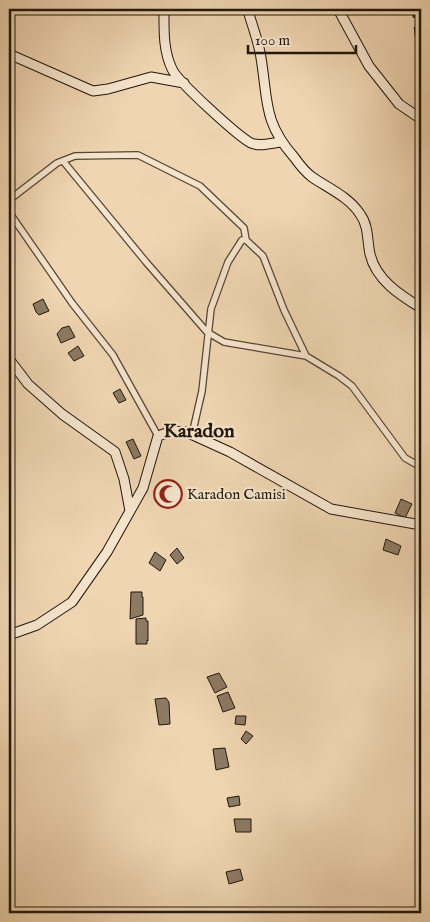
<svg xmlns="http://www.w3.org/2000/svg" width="430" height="922" font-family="'IM FELL English',serif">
<rect width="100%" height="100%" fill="#efd5b1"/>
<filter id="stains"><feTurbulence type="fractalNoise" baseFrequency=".004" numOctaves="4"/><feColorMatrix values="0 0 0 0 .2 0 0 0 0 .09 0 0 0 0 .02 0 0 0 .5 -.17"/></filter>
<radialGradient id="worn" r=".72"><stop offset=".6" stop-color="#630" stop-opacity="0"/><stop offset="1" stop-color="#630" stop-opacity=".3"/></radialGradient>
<path fill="#8c7a63" stroke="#20170e" d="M43,299L49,311L39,315L36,312L33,304Z
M69,326L75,337L61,343L57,334L62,328Z
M78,346L84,356L74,361L68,353Z
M120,389L126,400L119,403L113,393Z
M133,439L141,456L134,459L126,442Z
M174,481L181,500L164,507L156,489Z
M401,499L412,504L405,518L395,513Z
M386,539L401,546L398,555L383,550Z
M177,548L184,558L177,564L170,555Z
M155,552L166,560L160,571L149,563Z
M131,592H142V597H143V615L130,619Z
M146,618V621H148V641L147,640V644H136V619Z
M219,673L227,687L215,693L207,677Z
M228,692L235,708L223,712L217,696Z
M166,698L169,702L170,724L159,725L155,699Z
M236,716H246L245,725L235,724Z
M246,731L253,736L246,744L241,739Z
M225,748L229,767L216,770L213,749Z
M239,796L240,805L229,807L227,798Z
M234,819H251V832H236Z
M240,869L243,880L229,884L226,872Z"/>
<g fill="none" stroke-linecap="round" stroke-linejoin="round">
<defs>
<path id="street" d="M63,161L146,262L207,332L224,342L306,356
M9,200L57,163L75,156L138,155L200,186L244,228L246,240
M9,212L72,303L113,355L158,436
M192,435L202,391L211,309L228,262L242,240H246L263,256L284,310L306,356L339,376L352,386L405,458L421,467"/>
<path id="secondary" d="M164,9C164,30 163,50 172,69C177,81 239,137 251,143C260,147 271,143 281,142
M249,9V14C253,28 259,43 261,58C268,100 263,122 294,157C299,164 305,172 312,177C328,188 349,197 360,214C369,226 367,241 370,254C376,280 400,295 421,308
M338,9L369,66L399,104L421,119
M9,54L93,91L108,89L151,77L184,83
M9,359L28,384L62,414L115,452L124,479L130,511
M9,635L37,625L72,602L107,552L143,488L158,436L172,431L186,432L230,452L331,509L421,525"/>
</defs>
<use href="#street" stroke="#544637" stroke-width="8"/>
<use href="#secondary" stroke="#20170e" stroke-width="11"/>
<use href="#street" stroke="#f5e4cc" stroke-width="5.5"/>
<use href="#secondary" stroke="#f5e4cc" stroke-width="9"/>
<path stroke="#20170e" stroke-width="2" stroke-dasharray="9 9" stroke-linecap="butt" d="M413,9L417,50"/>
</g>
<defs>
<symbol id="mosque-ring" viewBox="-11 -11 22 22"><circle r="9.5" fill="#f5e4cc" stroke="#8f2418" stroke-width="1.5"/><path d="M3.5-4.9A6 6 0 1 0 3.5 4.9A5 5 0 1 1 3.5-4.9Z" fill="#8f2418"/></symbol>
</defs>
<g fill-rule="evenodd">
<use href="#mosque-ring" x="152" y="478" width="32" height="32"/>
</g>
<g text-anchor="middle" stroke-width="4" stroke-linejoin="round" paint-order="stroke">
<g font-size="15" fill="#20170e" stroke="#f5e4cc" text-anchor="start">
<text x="187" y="499">Karadon Camisi</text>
</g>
<g font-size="20" font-weight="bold" fill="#20170e" stroke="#f5e4cc">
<text x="199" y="437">Karadon</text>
</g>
</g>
<rect width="430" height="922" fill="none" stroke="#efd5b1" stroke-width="30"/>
<rect x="10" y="10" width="410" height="902" fill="none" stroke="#20170e" stroke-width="2.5"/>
<rect x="15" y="15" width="400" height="892" fill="none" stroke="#20170e"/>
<path d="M248 45v8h108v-8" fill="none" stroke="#20170e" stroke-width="2.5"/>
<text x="255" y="45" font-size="15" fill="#20170e" stroke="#f5e4cc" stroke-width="4" paint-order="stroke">100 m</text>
<rect width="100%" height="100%" filter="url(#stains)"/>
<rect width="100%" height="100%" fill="url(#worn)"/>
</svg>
